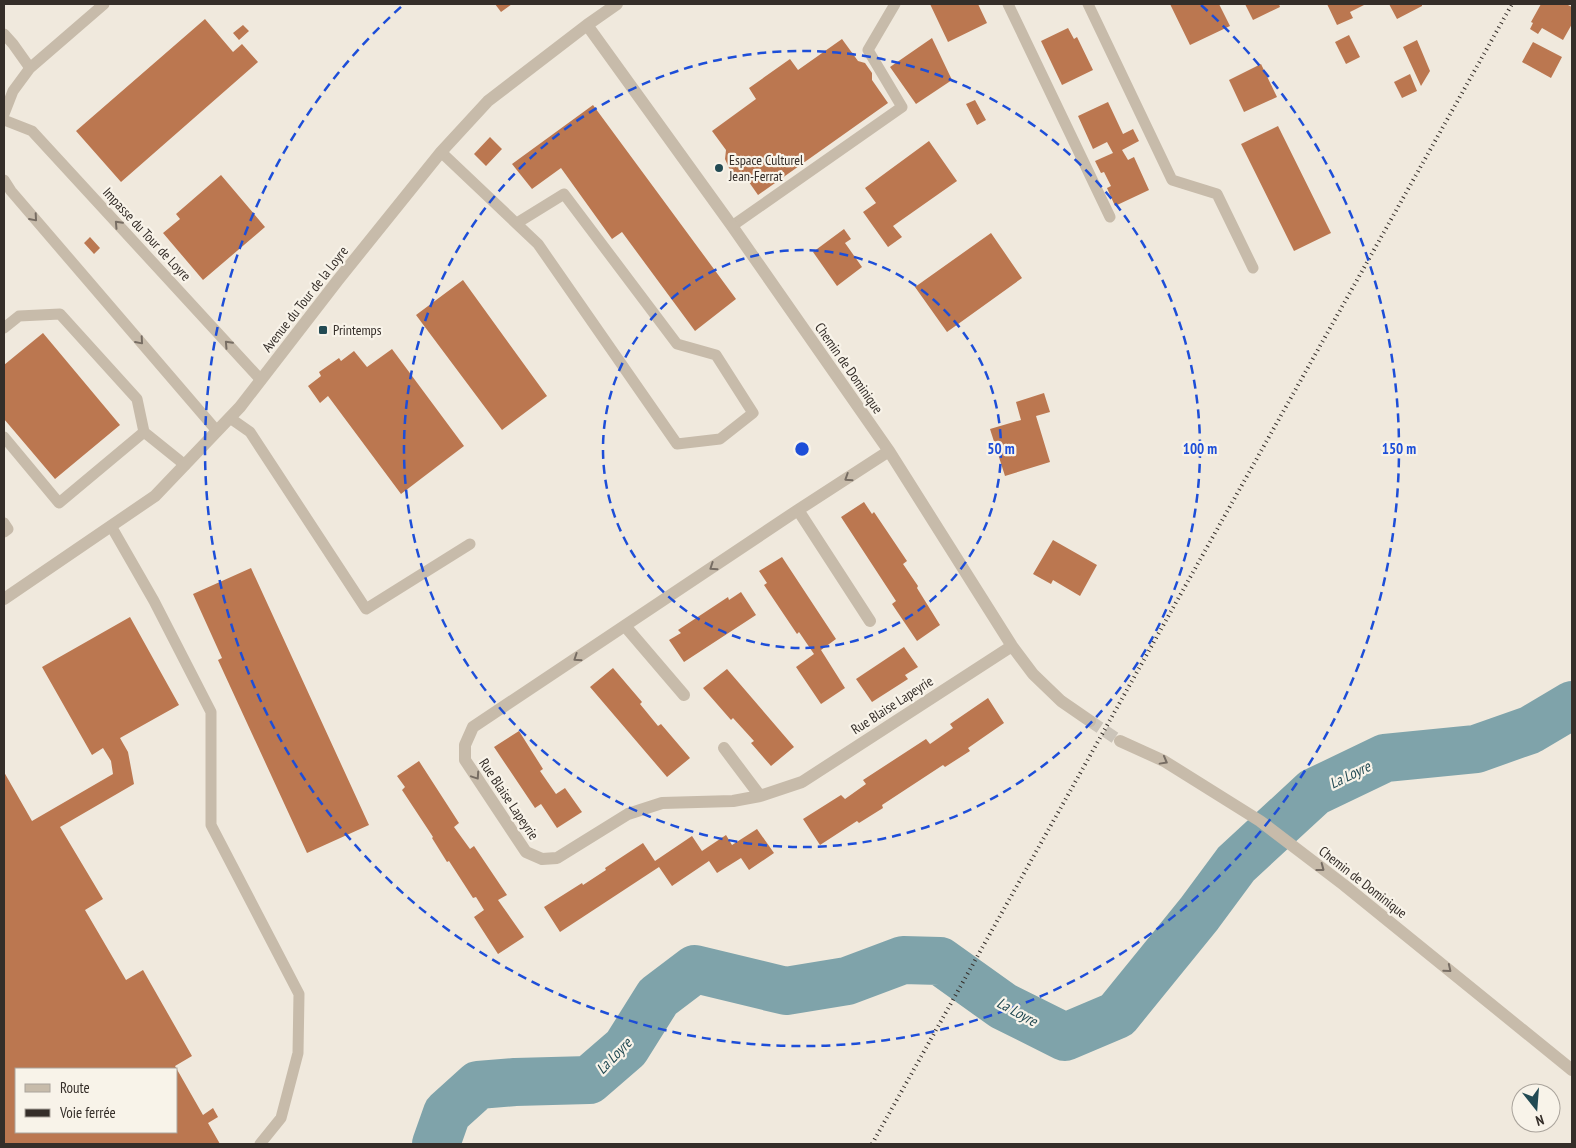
<svg xmlns="http://www.w3.org/2000/svg" width="1576" height="1148" font-family="'PT Sans Narrow',sans-serif">
<rect width="100%" height="100%" fill="#f0e9dd"/>
<g fill="none" stroke-linecap="round" stroke-linejoin="round">
<path stroke="#7fa3aa" stroke-width="48" d="M436,1144L447,1113L478,1085L515,1082L589,1080L626,1048L658,997L695,969L786,991L847,981L903,960L940,961L1003,1006L1065,1037L1117,1015L1199,914L1236,864L1314,792L1385,758L1476,749L1530,730L1572,705"/>
</g>
<path fill="#bb7750" fill-rule="evenodd" d="M495,4H512L501,12Z
M930,4H978L987,23L948,42Z
M1170,4H1219L1230,26L1190,45Z
M1245,4H1279L1280,7L1253,20Z
M1327,4H1366L1350,12L1353,18L1337,25Z
M1389,4H1422V6L1397,19Z
M1541,4H1566L1572,7V24L1563,40L1542,28L1538,34L1530,29L1533,23L1531,22Z
M205,19L233,52L242,44L258,62L121,182L76,131Z
M243,25L249,31L239,40L233,33Z
M1068,28L1074,39L1077,37L1093,70L1062,85L1041,41Z
M1349,35L1360,57L1346,64L1335,42Z
M932,38L952,80L916,104L890,67Z
M842,39L858,61L865,63L872,73V80L888,103L758,195L744,175L735,174L729,168L725,159L726,150L712,131L756,99L749,88L790,59L798,70Z
M1417,40L1430,71L1421,86L1403,47Z
M1533,42L1562,57L1551,78L1522,62Z
M1261,64L1277,97L1244,112L1229,80Z
M1410,74L1417,91L1402,98L1394,82Z
M975,100L986,120L977,125L966,104Z
M1108,102L1123,134L1133,129L1139,141L1122,150L1128,160L1134,157L1149,190L1115,206L1107,188L1111,186L1104,172L1101,173L1095,161L1113,153L1107,142L1093,149L1078,116Z
M593,105L736,299L695,331L622,232L612,239L561,168L532,189L512,164Z
M1278,126L1331,233L1294,251L1241,144Z
M490,137L502,149L486,166L474,154Z
M929,141L957,181L893,226L902,237L888,247L863,212L876,203L865,188Z
M221,175L265,227L203,280L163,233L180,219L176,214Z
M844,229L851,239L845,243L862,267L837,286L813,252Z
M991,233L1022,278L947,332L915,287Z
M90,237L100,248L94,254L84,243Z
M463,280L547,396L502,430L416,315Z
M43,333L120,425L55,479L4,419V365Z
M392,349L464,446L401,494L328,396L320,403L308,386L321,376L319,372L339,358L341,361L354,351L367,367Z
M1044,393L1050,412L1036,416L1050,462L1005,476L990,429L1021,420L1016,402Z
M864,502L872,514L874,512L907,561L903,564L918,586L917,588L940,625L917,641L892,604L896,601L841,517Z
M1053,540L1097,565L1080,596L1053,580L1051,584L1033,574Z
M782,557L836,639L821,650L845,688L821,704L796,667L814,654L799,632L797,634L764,585L767,583L759,571Z
M251,568L369,825L307,853L218,660L222,658L193,594Z
M741,592L756,615L684,662L669,640L681,633L678,630L728,597L729,600Z
M130,617L179,705L120,738L128,752L134,784L60,827L103,899L85,910L126,980L143,970L192,1056L175,1066L203,1115L213,1108L218,1117L208,1123L220,1144H4V772L32,821L113,774L111,761L103,748L92,755L42,667ZM16,1069H176V1132H16Z
M904,647L918,667L905,675L908,679L872,702L856,679Z
M613,668L642,702L640,704L658,726L661,724L690,758L667,777L590,687Z
M727,669L794,747L771,766L751,743L754,741L733,718L731,720L703,688Z
M988,698L1004,723L968,748L970,751L945,767L943,765L882,805L883,808L859,823L857,821L820,845L803,819L841,795L845,799L866,784L863,780L926,739L930,744L953,728L950,724Z
M519,731L543,769L540,771L556,794L565,788L582,812L557,828L541,804L535,808L494,747Z
M419,761L459,823L454,827L470,849L474,846L507,895L498,900L524,937L498,954L474,917L484,910L476,897L473,898L449,861L447,862L432,838L433,837L402,790L405,787L397,776Z
M757,829L774,853L749,870L741,858L717,873L709,861L672,886L659,867L560,932L544,907L582,883L583,885L606,870L605,868L643,843L655,861L692,836L702,851L726,835L732,845Z"/>
<g fill="none" stroke-linecap="round" stroke-linejoin="round">
<path stroke="#cbc4b9" stroke-width="12" stroke-dasharray="12 6" stroke-linecap="butt" d="M1090,721L1120,741"/>
<path stroke="#c7bbaa" stroke-width="11" d="M1008,4L1110,217
M1088,4L1172,180L1217,194L1253,268
M4,34L13,44L30,68
M4,114L13,91L30,68L104,4
M4,120L32,131L261,380
M441,152L538,244L677,444L720,439L753,413L716,355L677,344L564,194L517,223
M4,180L11,191L217,431
M732,226L902,107L868,50L895,4
M4,328L19,316L60,314L137,399L144,432L185,465
M230,418L250,432L366,609L470,544
M4,437L59,503L144,432
M4,523L8,529L4,532
M111,526L154,601L211,712V825L299,994L298,1053L281,1118L260,1144"/>
<path stroke="#c7bbaa" stroke-width="12" d="M587,25L732,226L889,451L1012,646L1033,674L1061,701L1090,721
M889,451L798,510L473,727L465,745V760L526,852L542,859L557,858L628,814L662,803L733,801L760,796L802,782L1012,646
M798,510L870,621
M4,599L155,496L240,407L338,280L441,152L488,101L587,25L617,4
M625,626L684,695
M1120,741L1164,761L1260,821L1344,885L1572,1070
M724,748L760,796"/>
<path stroke="#352e29" stroke-width="4" stroke-dasharray="1 4" stroke-linecap="butt" d="M872,1144L1512,4"/>
</g>
<defs><path id="oneway-chevron" d="M-2-3.5L2.5 0L-2 3.5" fill="none" stroke-width="1.6" stroke-linecap="round" stroke-linejoin="round" transform="scale(1.25)"/></defs>
<g stroke="#776d63">
<use href="#oneway-chevron" transform="translate(34 218) rotate(49)"/>
<use href="#oneway-chevron" transform="translate(118 224) rotate(-133)"/>
<use href="#oneway-chevron" transform="translate(140 341) rotate(49)"/>
<use href="#oneway-chevron" transform="translate(228 344) rotate(-133)"/>
<use href="#oneway-chevron" transform="translate(848 478) rotate(147)"/>
<use href="#oneway-chevron" transform="translate(713 567) rotate(146)"/>
<use href="#oneway-chevron" transform="translate(577 658) rotate(146)"/>
<use href="#oneway-chevron" transform="translate(1164 761) rotate(29)"/>
<use href="#oneway-chevron" transform="translate(476 776) rotate(56)"/>
<use href="#oneway-chevron" transform="translate(1321 868) rotate(37)"/>
<use href="#oneway-chevron" transform="translate(1448 969) rotate(39)"/>
</g>
<g fill="none" stroke="#1d4ed8" stroke-width="2.5" stroke-dasharray="9 6">
<circle cx="802" cy="449" r="199"/>
<circle cx="802" cy="449" r="398"/>
<path d="M1201 5A597 597 0 1 1 403 5"/>
</g>
<g fill="#224a53" stroke="#f8f3e9" stroke-width="2">
<circle cx="719" cy="168" r="5"/>
<rect x="318" y="325" width="10" height="10" rx="2.5"/>
</g>
<g text-anchor="middle" stroke-width="4.5" stroke-linejoin="round" paint-order="stroke">
<g font-size="14" fill="#352e29" stroke="#f8f3e9" text-anchor="start">
<text x="729" y="165">Espace Culturel<tspan x="729" dy="16">Jean-Ferrat</tspan></text>
<text x="333" y="335">Printemps</text>
</g>
<g font-size="14" fill="#352e29" stroke="#f8f3e9">
<text transform="translate(147 234) rotate(47)" y="5">Impasse du Tour de Loyre</text>
<text transform="translate(305 299) rotate(-52)" y="5">Avenue du Tour de la Loyre</text>
<text transform="translate(849 368) rotate(55)" y="5">Chemin de Dominique</text>
<text transform="translate(892 705) rotate(-33)" y="5">Rue Blaise Lapeyrie</text>
<text transform="translate(509 799) rotate(56)" y="5">Rue Blaise Lapeyrie</text>
<text transform="translate(1363 882) rotate(38)" y="5">Chemin de Dominique</text>
</g>
<g font-size="15" font-style="italic" fill="#224a53" stroke="#f8f3e9">
<text transform="translate(1350 775) rotate(-26)" y="5">La Loyre</text>
<text transform="translate(1017 1012) rotate(29)" y="5">La Loyre</text>
<text transform="translate(614 1056) rotate(-46)" y="5">La Loyre</text>
</g>
</g>
<circle cx="802" cy="449" r="8" fill="#1d4ed8" stroke="#f8f3e9" stroke-width="2.5"/>
<g font-size="15" text-anchor="middle" font-weight="bold" fill="#1d4ed8" stroke="#f8f3e9" stroke-width="4.5" stroke-linejoin="round" paint-order="stroke">
<text x="1001" y="454">50 m</text>
<text x="1200" y="454">100 m</text>
<text x="1399" y="454">150 m</text>
</g>
<rect width="1576" height="1148" fill="none" stroke="#352e29" stroke-width="10"/>
<rect x="15" y="1068" width="162" height="65" fill="#f8f3e9" stroke="#aaa49c"/>
<rect x="25" y="1084" width="25" height="8" fill="#c7bbaa" stroke="#aaa49c"/>
<text x="60" y="1093" font-size="15" fill="#352e29">Route</text>
<rect x="25" y="1109" width="25" height="8" fill="#352e29" stroke="#aaa49c"/>
<text x="60" y="1118" font-size="15" fill="#352e29">Voie ferrée</text>
<g transform="translate(1536 1108) rotate(163)"><circle r="24" fill="#f8f3e9" stroke="#aaa49c"/>
<path d="M0-4L9 19L0 12L-9 19Z" fill="#224a53"/>
<text y="-8" font-size="14" font-weight="bold" text-anchor="middle" fill="#352e29">N</text>
</g>
</svg>
